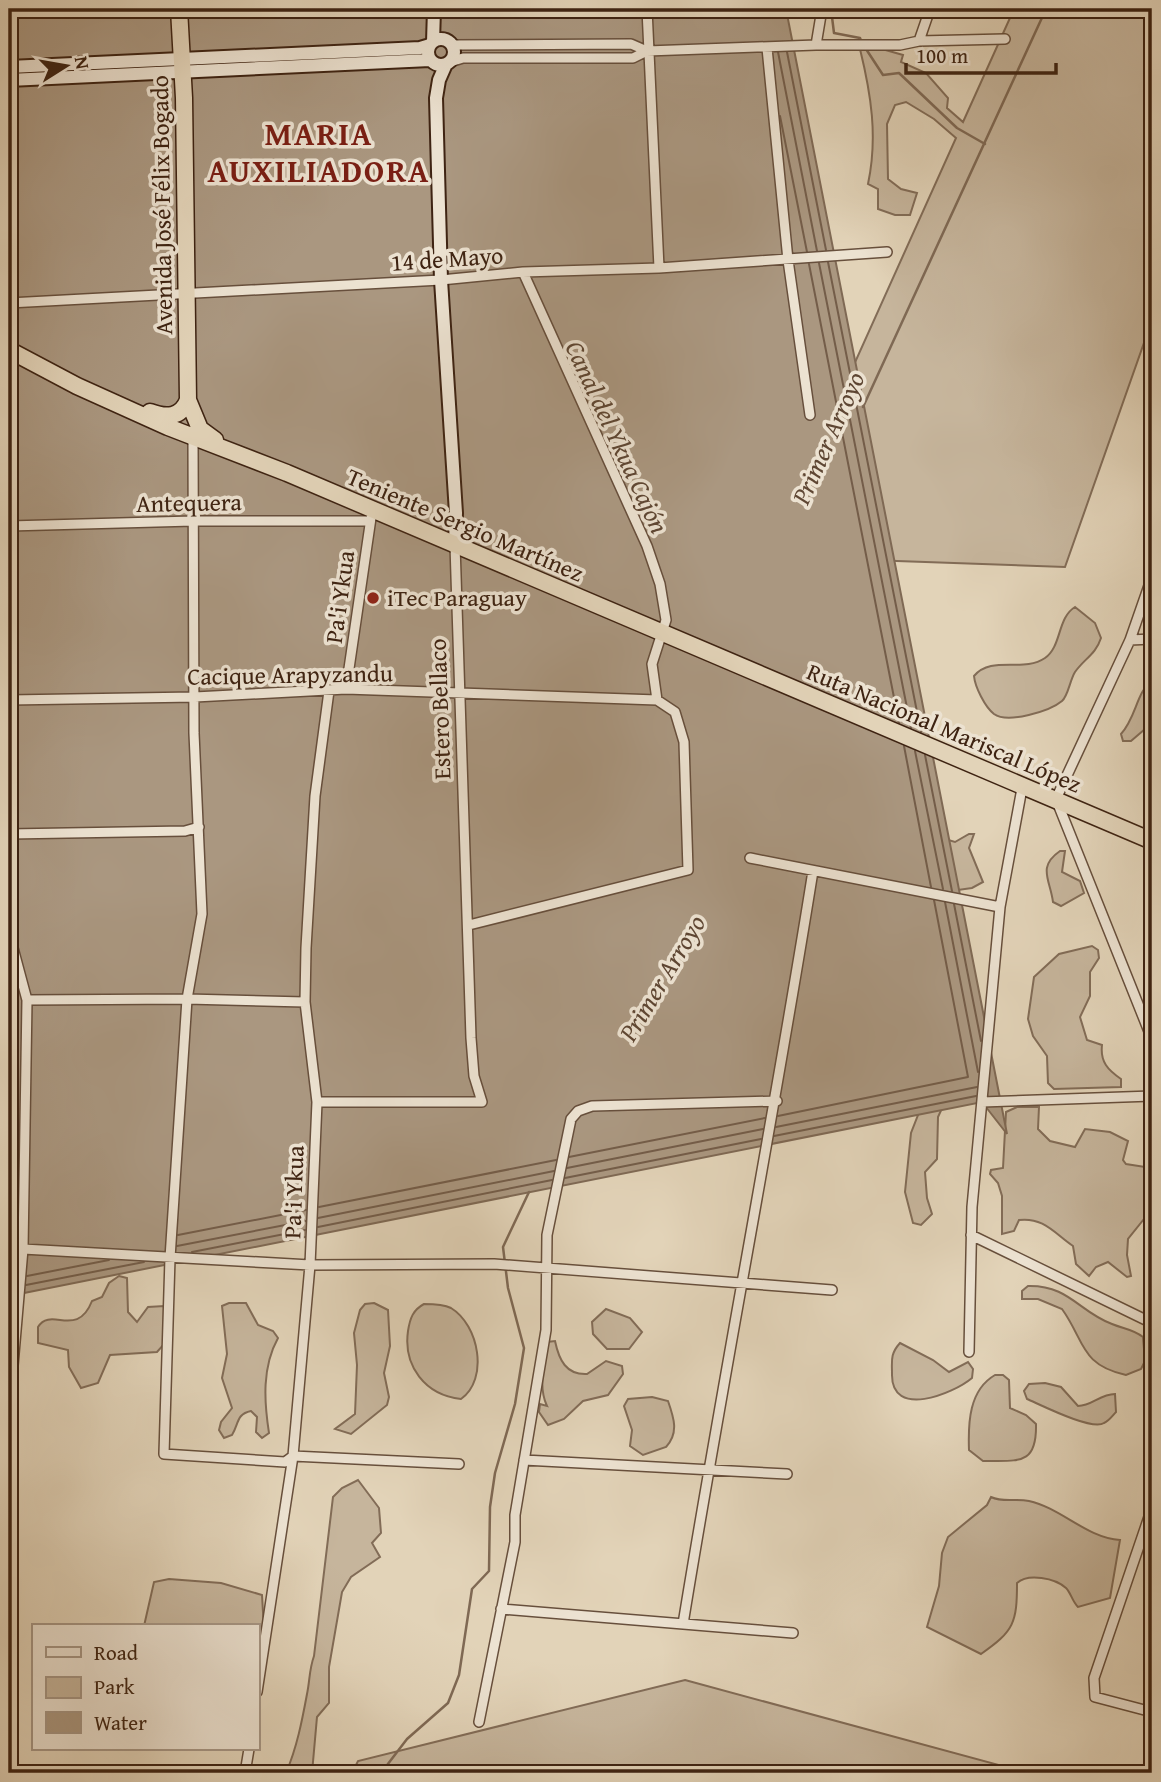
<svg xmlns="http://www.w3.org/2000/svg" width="1161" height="1782" font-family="'Gentium Book Plus',serif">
<rect width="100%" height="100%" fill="#e2d3b8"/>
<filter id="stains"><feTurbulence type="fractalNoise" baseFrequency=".00286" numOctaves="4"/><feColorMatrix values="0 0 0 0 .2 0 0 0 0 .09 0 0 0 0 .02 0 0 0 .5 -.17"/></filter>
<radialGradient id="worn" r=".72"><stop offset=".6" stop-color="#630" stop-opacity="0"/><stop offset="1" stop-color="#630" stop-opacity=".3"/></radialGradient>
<path fill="#c6b59c" stroke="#826c57" stroke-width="2" d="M1014,9H1152V320L1065,567L812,558L843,389L956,138L934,119L906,102L895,105L887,124L888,179L901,189L917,193L910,215H895L878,209V189L868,184C878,137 871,94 860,49H882L903,55L901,62L926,73L948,98L947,108L963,122Z
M1075,607L1095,623L1101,638C1096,654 1084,659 1075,672C1070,680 1068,696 1062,701C1050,711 1008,724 994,714C985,707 975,687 974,676C992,655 1023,673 1045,658C1062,646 1057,618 1075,607Z
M1152,681V723L1131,741H1123L1121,734C1137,716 1136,692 1152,681Z
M969,834H974L969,848L983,882L972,888L951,891L938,837L955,842Z
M1060,851H1065L1062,872L1080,881L1084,893L1061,906L1053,902C1050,879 1037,867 1060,851Z
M1092,946L1098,950L1099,958L1090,972V996L1080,1017L1087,1040L1102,1045C1100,1062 1108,1070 1121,1079V1087L1054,1089L1048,1083L1047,1056L1033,1036L1028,1019L1034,977L1059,954Z
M949,1093L938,1117L937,1159L925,1172L927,1198L932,1214L921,1225L913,1223L905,1192L911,1133L920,1110Z
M1017,1107H1039L1038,1129L1050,1141L1075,1147L1085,1129L1110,1132L1128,1141L1123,1160L1126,1164L1152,1168V1209L1128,1239L1127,1255L1131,1276L1127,1277L1108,1262L1096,1267L1089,1276L1076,1264L1073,1246C1055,1234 1044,1217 1019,1220L1014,1231L1002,1234V1196L998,1183L990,1174L991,1170L1003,1168L1006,1112Z
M119,1276L127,1278L128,1312L137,1322L148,1307L164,1306L166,1342L157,1352L110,1355L98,1383L81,1388L69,1367L68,1350L38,1343V1327C51,1306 77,1339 92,1301L102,1297L109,1283Z
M1028,1286C1069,1285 1079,1312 1112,1324C1124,1329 1133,1329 1143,1337L1145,1361L1141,1369L1126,1375C1080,1365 1085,1341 1062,1309L1038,1299H1022V1291Z
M229,1303H246L258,1325L273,1331L278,1338C262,1367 264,1401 269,1433L262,1438L256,1432L257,1417L251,1411C236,1414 239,1424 232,1435L224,1438L219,1430L221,1422L232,1408L222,1378L227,1354L222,1306Z
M374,1303L388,1310L390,1346L384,1373L389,1397L387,1405L351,1434L335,1429L355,1414L357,1365L354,1333L360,1310L365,1304Z
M424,1304C432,1304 443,1304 451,1308C479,1325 489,1379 461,1399C425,1395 403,1366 408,1331C410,1318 413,1310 424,1304Z
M606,1309L630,1318L642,1332L629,1349H607L593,1334L592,1322Z
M555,1341C559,1360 566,1375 587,1374L606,1361L622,1366L623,1374L608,1395L583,1401L564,1419L548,1425L539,1412L540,1404L547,1406C538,1388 544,1361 547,1342Z
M900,1343L933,1360L949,1372L968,1362L973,1369L972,1378C953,1394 891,1419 892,1374C892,1361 890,1354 900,1343Z
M995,1375H1003L1009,1380L1010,1408L1026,1415L1036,1424C1037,1467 1017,1460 983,1461L969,1450C968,1423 969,1390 995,1375Z
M1045,1383L1061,1387L1078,1406C1092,1406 1100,1394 1115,1394L1116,1412C1113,1415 1109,1421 1104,1423C1092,1431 1041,1405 1027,1399L1024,1391L1029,1384Z
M652,1397L668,1401C674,1418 679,1433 666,1447L643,1455L630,1446L632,1430L624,1406L628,1399Z
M358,1480L379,1508L381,1533L372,1543L380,1557L351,1577L342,1592L329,1667V1703L317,1717L312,1773H286C297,1747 302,1721 307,1694C310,1680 309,1670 314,1656L333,1497L342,1488Z
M991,1497C1004,1503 1015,1498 1029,1501C1061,1508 1087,1538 1120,1540L1110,1598L1078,1607C1072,1601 1071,1593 1066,1588C1055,1578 1028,1573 1017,1583C1017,1623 1014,1631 981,1654L927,1627L939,1586L942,1553L948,1537L987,1505Z
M169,1579L221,1583L262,1595L264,1630L257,1637V1626H144L154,1582Z
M685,1680L1028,1773H352L358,1761Z"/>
<path fill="#aa9780" stroke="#7f6954" stroke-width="2" d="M9,9H786L1007,1134L982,1102L9,1296Z"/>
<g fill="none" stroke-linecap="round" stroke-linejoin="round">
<path stroke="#745d49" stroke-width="2" d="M778,52L817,251
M787,52L826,250
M780,116L807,252
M828,262L921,732
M819,263L911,728
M809,264L899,723
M904,746L931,887
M915,751L943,889
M925,755L952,891
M945,902L978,1072
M954,904L981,1041
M778,1116L968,1077L934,900
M776,1127L977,1087
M774,1136L976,1096
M569,1157L765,1118
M567,1168L763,1129
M565,1178L761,1139
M319,1207L556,1160
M318,1218L554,1171
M318,1227L552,1180
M178,1235L306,1210
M177,1246L306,1221
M192,1252L305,1230
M27,1276L109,1260
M26,1285L144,1262"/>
<path stroke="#7f6954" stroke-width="2.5" d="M831,9L834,33L860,38L862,43
M866,49L883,75L899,73L957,128L985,144
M863,407L1046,9
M381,1773L407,1739L448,1703L459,1675L472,1589L489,1571L490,1507L495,1473L515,1404L524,1348L508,1288L503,1247L529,1192"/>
<defs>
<path id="street" d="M647,9L659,268
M919,41L930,9
M452,45L631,44L647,51
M816,45L822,9
M767,48L788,260L810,415
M450,62L463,58H633L647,51L816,45H900L919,41L1005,39
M9,303L441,280L523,272L659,268L887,252
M193,437L194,733L202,914L187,999L170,1258L164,1454L285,1462L293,1456L459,1464
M9,526L193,521H370
M1152,577L1130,640L1056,799L1152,1039
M1130,640L1152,639
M346,689L371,518
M9,700L195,697L346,689L657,700
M9,834L185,831L199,827
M750,858L1000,907
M469,925L688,870L684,742L675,712L657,700L652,664L666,620L660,584L647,546L523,272
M9,933L27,1000L23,1249L310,1265L494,1264L832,1290
M27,1000L187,999L305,1002
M317,1102H482L474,1076L471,1038L455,545
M982,1102L1152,1096
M971,1235L1152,1323
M969,1352L972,1207L1000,907L1023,783
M9,1412L23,1249
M524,1460L787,1474
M1152,1508L1094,1678L1095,1697L1152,1712
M501,1609L793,1633
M683,1624C724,1372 773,1122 813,871
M257,1692L293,1456L310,1265L317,1102L305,1002L306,948L315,796L329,691
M479,1722L515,1542V1515L546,1330L547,1235L571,1119L578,1111L592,1106L777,1101
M245,1773L249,1749"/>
<path id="secondary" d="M428 52a13 13 0 1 1 26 0a13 13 0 1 1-26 0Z
M433,42L434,9
M446,64L439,80L436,98L441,280L456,513L455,545
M9,67L420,48L430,45
M9,80L430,60"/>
<path id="highway" d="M179,9L184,98L188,400L200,429L215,440
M9,350L77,386L168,427L287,473L1152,841
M150,412C166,418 181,418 188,400"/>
</defs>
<use href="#street" stroke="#674f3c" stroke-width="12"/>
<use href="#secondary" stroke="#3e2312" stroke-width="16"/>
<use href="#highway" stroke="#3e2312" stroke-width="19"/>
<use href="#street" stroke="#ece2d1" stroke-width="9"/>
<use href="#secondary" stroke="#ece2d1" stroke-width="12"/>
<use href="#highway" stroke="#e2d3b8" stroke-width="16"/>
</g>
<circle fill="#8f2418" stroke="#ece2d1" stroke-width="2.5" cx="373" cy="598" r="7"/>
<g text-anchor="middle" stroke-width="7" stroke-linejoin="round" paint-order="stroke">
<g font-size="24" fill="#3e2312" stroke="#ece2d1">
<text transform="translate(162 205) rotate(-91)" y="8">Avenida José Félix Bogado</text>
<text transform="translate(447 259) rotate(-4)" y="8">14 de Mayo</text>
<text transform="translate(189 503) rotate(-1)" y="8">Antequera</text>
<text transform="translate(465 525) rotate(23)" y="8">Teniente Sergio Martínez</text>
<text transform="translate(340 597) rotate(-82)" y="8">Pa'i Ykua</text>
<text transform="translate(290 675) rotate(-1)" y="8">Cacique Arapyzandu</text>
<text transform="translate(440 709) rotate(-92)" y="8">Estero Bellaco</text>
<text transform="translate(944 728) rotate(23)" y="8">Ruta Nacional Mariscal López</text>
<text transform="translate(294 1192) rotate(-88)" y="8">Pa'i Ykua</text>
</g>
<g font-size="24" fill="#3e2312" stroke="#ece2d1" text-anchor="start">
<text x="387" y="606">iTec Paraguay</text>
</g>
<g font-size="26" font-style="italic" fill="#5e4633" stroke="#ece2d1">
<text transform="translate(617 437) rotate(65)" y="9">Canal del Ykua Cajón</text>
<text transform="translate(828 438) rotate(-66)" y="9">Primer Arroyo</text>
<text transform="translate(662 978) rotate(-59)" y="9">Primer Arroyo</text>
</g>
<g font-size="32" font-weight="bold" letter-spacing="2" fill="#7a1f14" stroke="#ece2d1">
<text x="319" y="145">MARIA<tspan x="319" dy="37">AUXILIADORA</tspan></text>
</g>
</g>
<rect width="1161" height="1782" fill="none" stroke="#e2d3b8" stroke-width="35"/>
<rect x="10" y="10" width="1140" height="1761" fill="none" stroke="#3e2312" stroke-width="3.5"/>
<rect x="18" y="18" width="1126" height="1747" fill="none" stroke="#3e2312" stroke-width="2"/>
<rect x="32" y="1624" width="228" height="126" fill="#ece2d1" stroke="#a69685" stroke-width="2"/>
<rect x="46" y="1647" width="35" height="10" fill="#ece2d1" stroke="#a69685" stroke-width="2"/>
<text x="94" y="1660" font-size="21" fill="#3e2312">Road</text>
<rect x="46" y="1677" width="35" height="21" fill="#c6b59c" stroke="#a69685" stroke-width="2"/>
<text x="94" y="1694" font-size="21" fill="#3e2312">Park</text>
<rect x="46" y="1712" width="35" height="21" fill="#aa9780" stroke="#a69685" stroke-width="2"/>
<text x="94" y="1730" font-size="21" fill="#3e2312">Water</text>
<g transform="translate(66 66) rotate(79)" stroke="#ece2d1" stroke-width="5" paint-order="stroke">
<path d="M0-5L12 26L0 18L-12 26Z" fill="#3e2312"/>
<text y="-10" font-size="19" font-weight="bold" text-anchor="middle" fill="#3e2312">N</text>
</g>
<path d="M906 63v10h150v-10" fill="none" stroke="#3e2312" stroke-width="3.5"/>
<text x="916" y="63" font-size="21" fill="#3e2312" stroke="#ece2d1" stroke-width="5" paint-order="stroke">100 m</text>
<rect width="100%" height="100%" filter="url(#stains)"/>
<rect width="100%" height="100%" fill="url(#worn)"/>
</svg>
